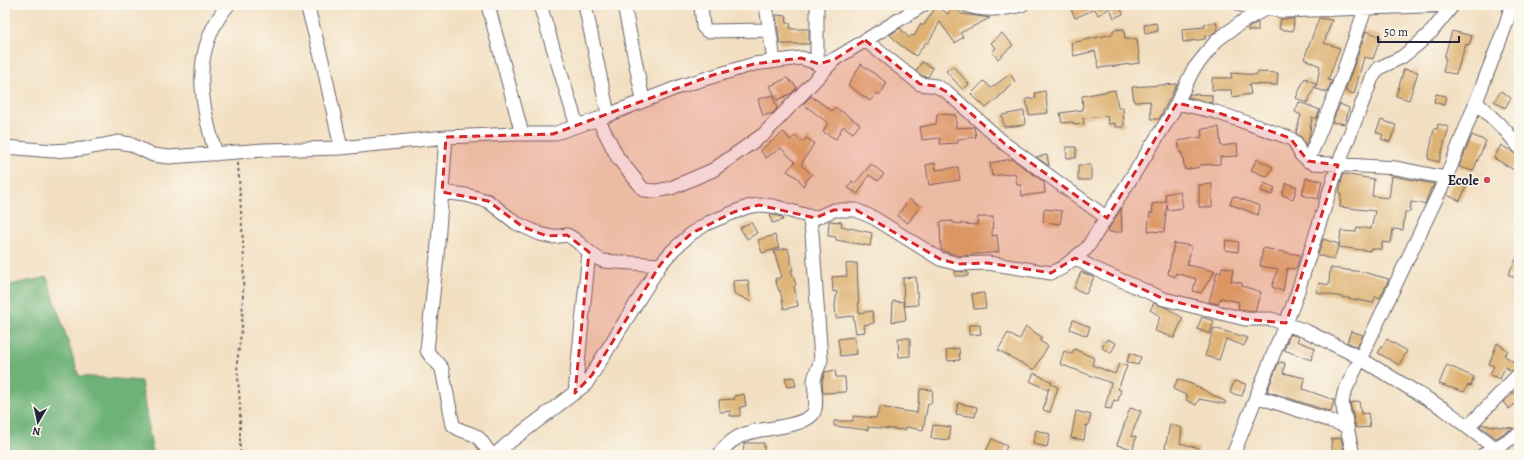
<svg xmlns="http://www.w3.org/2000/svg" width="1524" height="460" font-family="Alegreya,serif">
<rect width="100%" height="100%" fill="#fbf7ec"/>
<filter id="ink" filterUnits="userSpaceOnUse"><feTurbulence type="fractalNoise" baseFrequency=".025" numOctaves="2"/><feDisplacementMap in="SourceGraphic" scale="8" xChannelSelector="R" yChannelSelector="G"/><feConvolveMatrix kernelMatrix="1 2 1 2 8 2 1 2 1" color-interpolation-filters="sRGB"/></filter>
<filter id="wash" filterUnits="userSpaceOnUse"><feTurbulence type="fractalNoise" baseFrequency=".012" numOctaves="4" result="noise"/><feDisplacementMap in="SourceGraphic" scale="16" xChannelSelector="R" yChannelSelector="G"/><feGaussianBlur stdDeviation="0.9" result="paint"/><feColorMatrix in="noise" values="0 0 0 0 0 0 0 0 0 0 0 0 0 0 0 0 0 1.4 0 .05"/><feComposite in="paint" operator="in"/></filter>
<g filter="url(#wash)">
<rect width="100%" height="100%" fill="#f2dfc1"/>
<path fill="#6eb278" stroke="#486a5a" d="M47,277L79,376L141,381L153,455H5V286Z"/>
<g id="blocks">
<path fill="#deb273" d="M1069,5H1119L1123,14L1114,18L1110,8L1098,15L1095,9L1075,18Z
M937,6L948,14L953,7L962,14L990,18L960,33L963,37L955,43L940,22L928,43L926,42L916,56L900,45L890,35L900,28L909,38L912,35L914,36L921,24L923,26Z
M776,15L787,16L786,23H790L791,29H809V44H780Z
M1319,18L1332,20L1324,43L1340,48L1328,80L1332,81L1327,92L1316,89L1320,66L1304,59Z
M1281,19H1294L1293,31L1279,29Z
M1216,22L1218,30L1210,35L1205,36V39L1183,42L1182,29L1205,27L1204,24Z
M1258,22V31H1248V28Z
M1156,23L1158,31L1145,34L1144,25Z
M1124,29L1125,39H1137L1140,63L1099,68L1095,51L1074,56L1071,43L1113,34V30Z
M1366,31L1381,37L1373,59L1364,57L1354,94L1345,91Z
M1452,31L1472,36L1469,45L1466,44L1456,74L1443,72L1446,59L1444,58Z
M1002,33L1013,45L998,59L992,52L996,48L991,43Z
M922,62L933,68L928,77L923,76L916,71Z
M861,64L887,83L880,95L877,93L870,101L848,85Z
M953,66L969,84L963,90L946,71Z
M1404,69L1418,72L1409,100L1396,96Z
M1257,72L1278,73L1277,85L1249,84L1251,94L1232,97L1231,90H1212V78H1232L1231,73L1257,75Z
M1010,74L1015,81L997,99L986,108L971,94L984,81L991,88Z
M787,78L797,87L792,93L777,100L770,86Z
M1305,78L1316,84L1307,103L1296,98Z
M1177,84L1159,119H1151L1150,101L1134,102L1132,87Z
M1115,90L1118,108H1123L1124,127H1115V123L1108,124L1107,116L1083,118L1084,124L1074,125L1073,122L1062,123L1060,113L1083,110L1082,96Z
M1045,91L1048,113L1029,115L1026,99L1036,98L1035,93Z
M1501,91L1511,98L1505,108L1494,101Z
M1190,94L1212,95V103L1188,97Z
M1436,94L1446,96L1444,105L1434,102Z
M773,95L777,109L773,113L763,116L758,99Z
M811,96L832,111L835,107L860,124L853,133L843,126L836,139L823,132L828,123L803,104Z
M1299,102L1320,110L1316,119L1312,117L1309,138L1306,146L1302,138L1296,133L1301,115L1295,112Z
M1340,104L1349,108L1345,124L1332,122Z
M1024,111L1025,125L1004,127L1002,115Z
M937,114L956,115V128L974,127L976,137L958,139V143L940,144V138L922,140L920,127L936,124Z
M1381,120L1396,125L1390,142L1381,139L1383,135L1376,132Z
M1438,124L1449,127L1439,162L1428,159L1434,129H1437Z
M1219,127L1221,146L1237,144L1238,156L1220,157V164L1199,165L1200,167L1185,170L1182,153H1180L1178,141L1202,137L1201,129Z
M784,132L790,140L795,136L803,143L806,138L814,143L801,165L812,174L803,186L798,178L787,171L795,162L781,148L766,158L760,150Z
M1472,135L1486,141L1473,171L1459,167Z
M1501,145L1519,156V173L1494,158Z
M1066,147H1076V158H1067Z
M1047,155L1049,166L1036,157Z
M1012,159L1044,182L1045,193L1022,196L1021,185H1017L1015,173L992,176L990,163Z
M1257,159L1273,167L1267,177L1251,170Z
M935,163L936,170L958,167L960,180L929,185L926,165Z
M871,164L884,174L878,181L869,175L858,194L848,188L852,181L855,183Z
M1078,165H1091V180H1078Z
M1343,174L1374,179L1372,196L1389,198L1392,176L1434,184L1432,189L1431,188L1425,204L1411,202L1410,212H1405L1403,230L1393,229L1391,243L1382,242V249H1370V251L1339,247L1341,231L1356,232L1357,227L1371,229L1375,211L1340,207L1341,193H1339Z
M1306,178L1322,181L1318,199L1302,195Z
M1453,181L1468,182L1460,201L1447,195Z
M1264,183L1275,188L1272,195L1261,191Z
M1286,183L1297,187L1293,199L1282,195Z
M1212,184V207H1199V185Z
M1180,191L1183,208L1168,210L1167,204L1164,232L1148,231L1150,213H1153L1152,204L1166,202L1165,194Z
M1233,196L1260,206L1258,215L1230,204Z
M909,199L920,206L908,223L897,216Z
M1044,209L1062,211L1060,224L1043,222Z
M1121,209L1122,232H1108V230Z
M770,214L782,217L783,220L772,223Z
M978,217H993L992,236L997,235L999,252L959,256L941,250L940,222L953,221V223L977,225Z
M829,221L842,222L841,226L872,233L870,246L836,240V237L828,236Z
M751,222L757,233L747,239L740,228Z
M775,235L779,248L762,253L758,240Z
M1323,239L1339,244L1334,260L1318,255Z
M1226,240L1239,242L1238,252L1225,250Z
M1174,243L1192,246L1187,265L1215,271L1201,293L1193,291L1196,279L1176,273L1175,277L1168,274Z
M788,248L793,270H791L796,285L794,286L798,306L784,309L780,290L779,291L775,279L782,277L774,251Z
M1263,248L1300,255L1296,269L1287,268L1283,291L1272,287L1278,269L1260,266Z
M1519,254V280L1508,274Z
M857,263L859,313L872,311L874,323L864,325L865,332L856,333L853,316L836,318L835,306L837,291L833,292L832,277L847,276L846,264Z
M1222,267L1233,269L1231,281L1242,283V286L1261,292L1255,311L1238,309L1239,302L1221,298L1218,304L1209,302L1217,272H1221Z
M1330,268L1363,272L1389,279L1380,298L1376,296L1373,303L1316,292L1319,283L1329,285Z
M955,271L968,272V276H955Z
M1081,272L1094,277L1086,294L1074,288Z
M916,277L918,305L904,306L903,278Z
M748,280L751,302L734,293L733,281Z
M984,293L986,308L974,309L972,294Z
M893,301L904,302L906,320L892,322Z
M1154,303L1167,308L1183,318L1174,338L1155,331L1160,316L1150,310Z
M1202,317L1214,321L1210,334L1197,329Z
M1073,320L1090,327L1087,336L1070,329Z
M969,325H980L981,334L969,335Z
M1026,327L1042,337L1040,341L1048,346L1034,370L998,350L1008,333L1019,340Z
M1214,328L1248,338L1244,346L1226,339L1219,360L1205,356Z
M1351,331L1363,335L1357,347L1347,342Z
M1290,334L1299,337L1297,341L1315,348L1311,360L1284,350Z
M854,337L857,354L840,356L838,339Z
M898,338H910V356L899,357Z
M1107,339L1116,343L1111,353L1102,348Z
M1387,339L1407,351L1399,365L1378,353Z
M1497,343L1508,351L1504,355L1519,366L1511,371L1505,367L1500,379L1490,375L1494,366L1489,364Z
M959,348L960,360L948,361L946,350Z
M1074,349L1094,358L1092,365L1115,374L1119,364L1127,366L1118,389L1121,390L1118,401L1114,400L1111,409L1105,408L1111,383L1060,364L1064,351L1072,354Z
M1130,353L1141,357L1138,365L1127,362Z
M1279,362L1285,363L1283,373L1305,378L1303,389L1334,400L1331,412L1267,391Z
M1447,365L1474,377L1471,386L1468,385L1464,392L1439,384Z
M835,370L836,377H845L846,392L823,393L822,382L825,372Z
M1034,373L1052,382L1051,384L1058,387L1050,412L1043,410L1049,388L1048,390L1030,381Z
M794,377L796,386L787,387L785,378Z
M1178,379L1194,385L1226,402L1225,404L1199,399L1196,405L1186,400L1188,396L1173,389Z
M1234,381L1246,384L1242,396L1230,393Z
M920,389L933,390L931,404L928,403L923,430L906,427L905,430L868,427V430L834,426V421H853V416L876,418L880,407L917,413Z
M1519,389V401L1509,409L1503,402Z
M744,394L746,406L740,407V416H730L731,411L720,412L719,400L735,399L734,396Z
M1359,401L1361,414L1368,413L1370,427L1356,428L1350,403Z
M958,403L977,407L975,417L956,414Z
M1130,408L1141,411L1131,436L1136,437L1133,449L1117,445Z
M1076,411L1091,415L1088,426L1086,425L1084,440L1071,438Z
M1170,424L1182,428L1180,443L1199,448L1197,455L1165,448Z
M1482,424L1484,425L1513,428L1496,438L1480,426Z
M933,425L951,427L949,440L931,438Z
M1036,430L1050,434L1047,447L1033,444Z
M1341,438L1345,455H1333L1331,439Z
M992,439L1007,446L1003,455H984Z
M744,443H764V455H743Z"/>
</g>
</g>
<g filter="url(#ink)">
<use href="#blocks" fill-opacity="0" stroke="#6b646a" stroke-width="1"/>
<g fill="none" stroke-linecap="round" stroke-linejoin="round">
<defs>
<path id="minor" d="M307,5L323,64L341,148
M488,5L522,134
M540,5L577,126
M585,5L608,114
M624,5L643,100
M701,5L703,27L707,31L769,30
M766,5L774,61
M817,5V64
M966,5C984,12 1003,9 1022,5
M1241,5L1283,11L1451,5
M1511,5L1507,22L1476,102L1506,131L1519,147
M865,40L920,84L936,86L947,92L1005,144L1107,218
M1177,103L1216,112L1290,138L1295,142L1301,155L1313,163L1396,168L1446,178L1476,102
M598,119L618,158L644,190L656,191L671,188L713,170L764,134L834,60
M446,137L437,256L427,350C430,358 438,362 442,369L453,425C460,432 468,431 476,436C484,441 485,450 493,455
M5,147L53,151L83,149L118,142L130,144L153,155L169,157L264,150L341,148L446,137L516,134H553L598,119L681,86L754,64L801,58L820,64L835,59L923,5
M216,154C200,102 190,51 228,5
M1308,161L1338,87L1366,7
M442,192L466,195L488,201L516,223L540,234L552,237L567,235C581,241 589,256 603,261L660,265
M1075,258L1091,267L1164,299L1245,319H1271L1306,331L1351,353L1444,409L1495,448
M575,393L589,252
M1256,396L1346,426
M1468,427L1519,374
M495,455L507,444L586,384L660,265L673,250L692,233L708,223L747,207L759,205L773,206L815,218L834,210H856L874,218L940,259L958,264L988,263L1051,273L1062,268L1087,248L1171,115L1193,70L1217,40L1242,22L1265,9L1268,5
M719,455C726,444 735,437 748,433C762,428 807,427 814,412C818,403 814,390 814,381C815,373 819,367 821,360L812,233L809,217
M1233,455L1295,300L1338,165L1372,78L1379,68L1402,57L1417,45L1432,31L1453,5
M1353,455L1342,403L1344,393L1446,178
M1483,455L1519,434"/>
</defs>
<use href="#minor" stroke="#6b646a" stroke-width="15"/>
<path stroke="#6b646a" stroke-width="2" stroke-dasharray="3 3" stroke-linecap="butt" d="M238,163L244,259L242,326L237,363L240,405V455"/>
<use href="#minor" stroke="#fff" stroke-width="13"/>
</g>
</g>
<path fill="#d62828" fill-opacity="0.2" stroke="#d62828" stroke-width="3" stroke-dasharray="8 5" stroke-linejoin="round" d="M865,40L920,84L936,86L947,92L1005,144L1107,218L1177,103L1216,112L1290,138L1308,161L1338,165L1286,323L1245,319L1164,299L1075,258L1051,273L988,263L958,264L940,259L856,210H834L815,218L759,205L734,212L692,233L673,250L660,265L592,375L575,393L589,252L567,235L547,236L523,227L488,201L442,192L446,137L553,134L713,75L754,64L801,58L819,64L835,59Z"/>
<circle fill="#d1495b" stroke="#fbf7ec" stroke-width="1.5" cx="1487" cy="180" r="4"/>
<g text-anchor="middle" stroke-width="3" stroke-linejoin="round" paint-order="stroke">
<g font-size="14" font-weight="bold" fill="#22223b" stroke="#fbf7ec" text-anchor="end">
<text x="1479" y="185">Ecole</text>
</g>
</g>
<rect width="1524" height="460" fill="none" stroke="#fbf7ec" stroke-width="20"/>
<g transform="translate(38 422) rotate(189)" stroke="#fbf7ec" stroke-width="3" paint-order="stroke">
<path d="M0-3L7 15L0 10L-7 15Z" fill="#22223b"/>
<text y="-6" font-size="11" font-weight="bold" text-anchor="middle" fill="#22223b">N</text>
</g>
<path d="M1378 36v6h81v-6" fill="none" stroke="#22223b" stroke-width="2"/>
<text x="1384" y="36" font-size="12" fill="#22223b" stroke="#fbf7ec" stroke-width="3" paint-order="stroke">50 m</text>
</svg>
